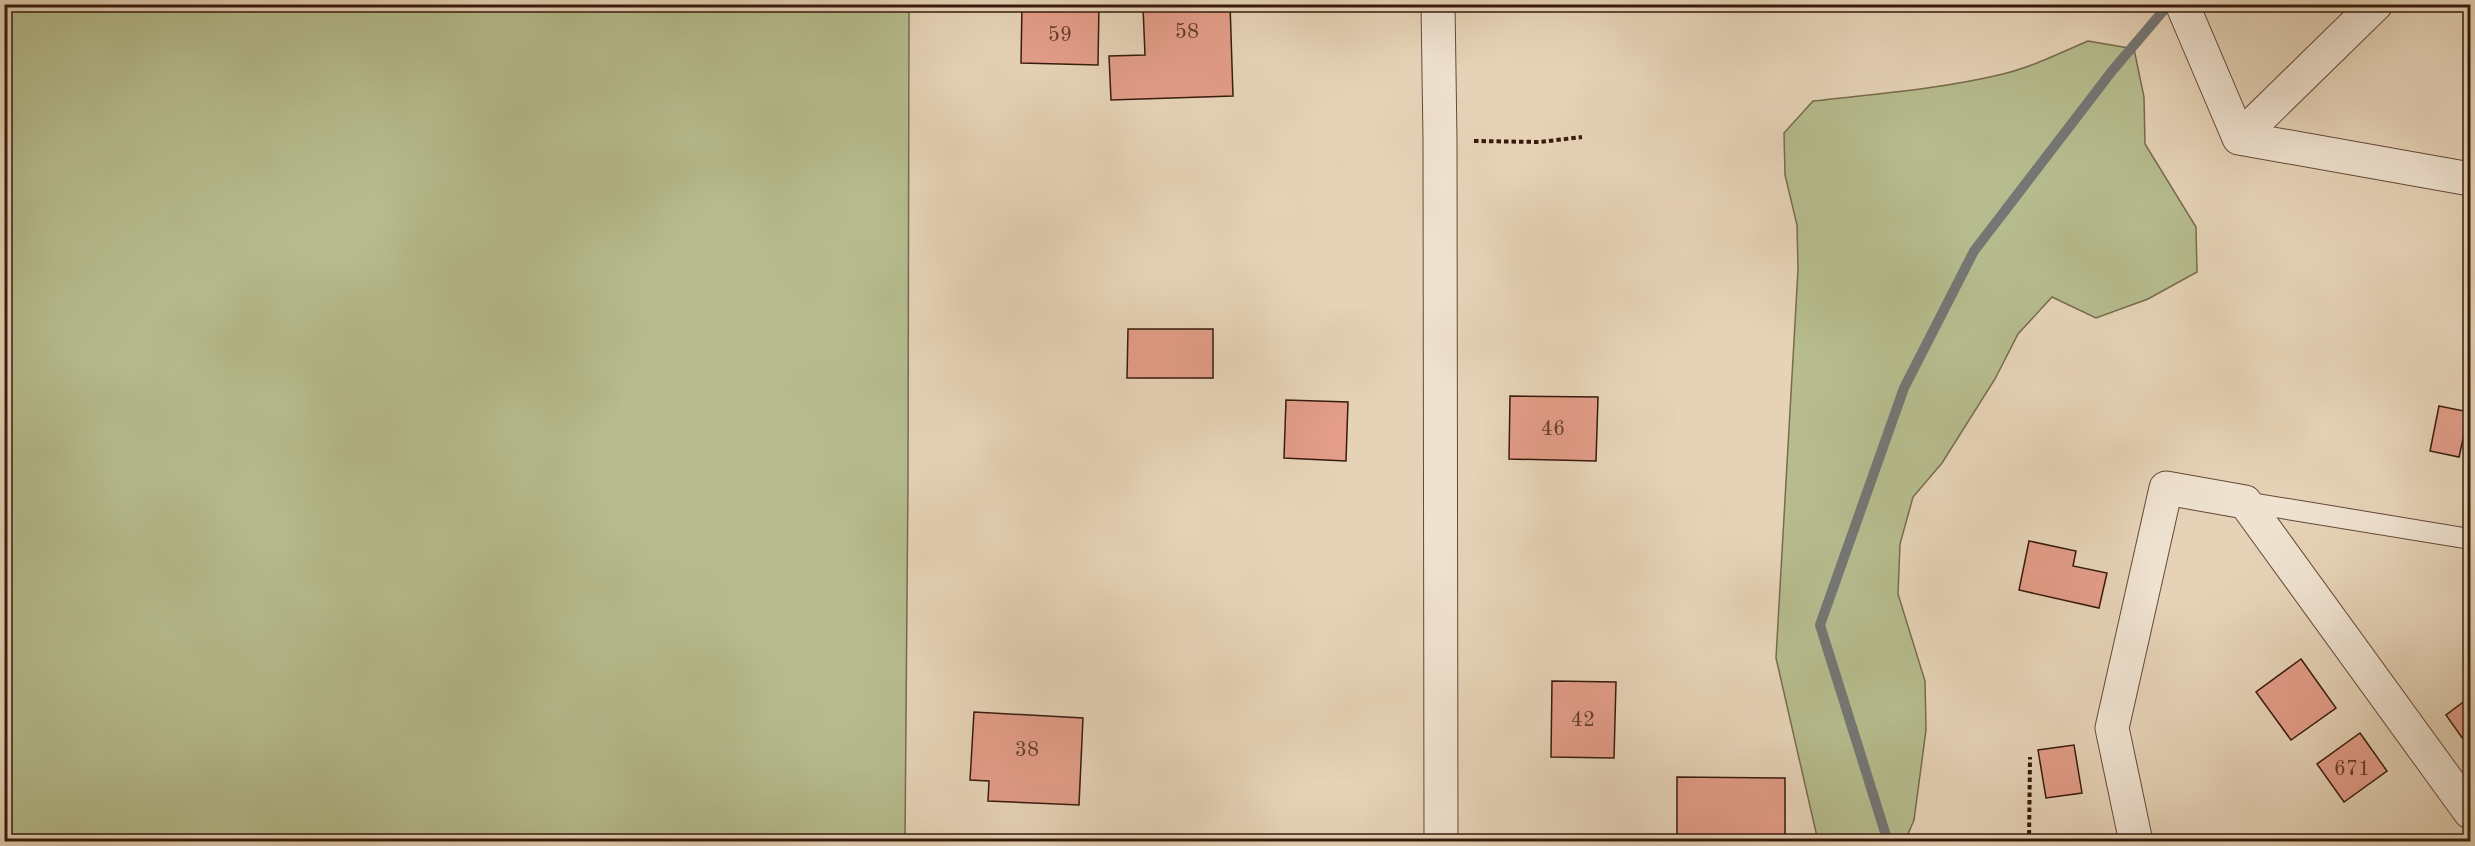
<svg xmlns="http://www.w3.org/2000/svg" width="2475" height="846" font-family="'Old Standard TT',serif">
<rect width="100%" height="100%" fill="#e6d3b7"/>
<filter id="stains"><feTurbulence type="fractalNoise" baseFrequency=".00333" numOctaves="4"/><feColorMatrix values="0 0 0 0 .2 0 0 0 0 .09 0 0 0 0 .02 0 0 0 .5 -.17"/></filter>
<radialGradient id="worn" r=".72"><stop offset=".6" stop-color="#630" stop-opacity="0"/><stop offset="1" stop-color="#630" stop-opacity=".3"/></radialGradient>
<path fill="#b6bc8e" stroke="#776c4d" stroke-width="1.5" d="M5,4L909,5L908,480L905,841H5Z
M2088,41L2134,49L2144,97L2145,144L2196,227L2197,272L2148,299L2096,318L2052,297L2018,334L1995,379L1942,463L1913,497L1900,544L1898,594L1925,681L1926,730L1914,820L1905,841H1818L1776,658L1798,270L1797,225L1785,175L1784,133L1813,101C1876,94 1941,89 2003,74C2032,67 2060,53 2088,41Z"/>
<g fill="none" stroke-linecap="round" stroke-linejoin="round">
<path stroke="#757775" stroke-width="10" d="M1888,842L1820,625L1904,388L1974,251L2112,71L2169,4"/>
</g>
<path fill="#e39d89" stroke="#381b0c" stroke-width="1.5" d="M1022,4H1099L1098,65L1021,63Z
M1230,4L1233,96L1111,100L1109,56L1145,55L1143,7Z
M1128,329H1213V378H1127Z
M1510,396L1598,397L1596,461L1509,459Z
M1286,400L1348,402L1346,461L1284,458Z
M2439,406L2469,412L2459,457L2430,451Z
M2029,541L2076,551L2073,566L2107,573L2099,608L2019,590Z
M2301,659L2336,708L2291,740L2256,692Z
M1552,681L1616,682L1614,758L1551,757Z
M2470,697V749L2446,715Z
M974,712L1083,718L1079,805L988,801L989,781L970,780Z
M2360,733L2387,771L2344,802L2317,764Z
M2074,745L2082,793L2046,798L2038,750Z
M1677,777L1785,778V842H1677Z"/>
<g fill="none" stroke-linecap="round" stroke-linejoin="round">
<defs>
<path id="lane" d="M2245,502L2470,539"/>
<path id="street" d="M1438,4L1440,140L1441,842
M2182,4L2239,138
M2239,138L2470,179
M2239,138L2376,4
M2136,842L2112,728L2166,488L2245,502L2470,812"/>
</defs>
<use href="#lane" stroke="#644937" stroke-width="22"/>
<use href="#street" stroke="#644937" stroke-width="35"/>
<path stroke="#381b0c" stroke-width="4" stroke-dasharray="4.5 3" stroke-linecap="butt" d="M1474,141L1540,142L1582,137
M2029,842L2030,757"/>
<use href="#lane" stroke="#efe2d0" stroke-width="20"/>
<use href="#street" stroke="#efe2d0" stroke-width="33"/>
</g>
<g text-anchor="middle" stroke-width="5" stroke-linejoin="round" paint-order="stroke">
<g font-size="21" fill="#633c2b">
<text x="1187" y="38">58</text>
<text x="1060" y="41">59</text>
<text x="1553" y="435">46</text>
<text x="1583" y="726">42</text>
<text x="1027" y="756">38</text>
<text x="2352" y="775">671</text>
</g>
</g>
<rect width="2475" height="846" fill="none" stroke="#e6d3b7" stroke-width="24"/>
<rect x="6" y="6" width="2463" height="834" fill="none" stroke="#381b0c" stroke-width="3"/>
<rect x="12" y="12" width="2451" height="822" fill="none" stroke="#381b0c" stroke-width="1.5"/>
<rect width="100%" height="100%" filter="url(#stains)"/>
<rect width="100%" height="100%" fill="url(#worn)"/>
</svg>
